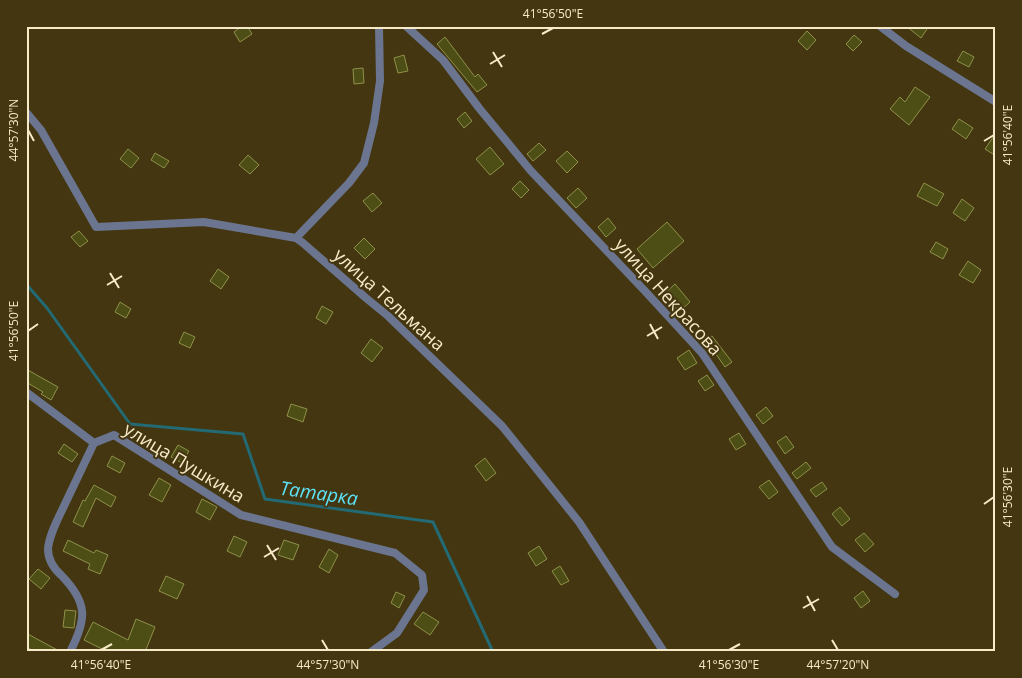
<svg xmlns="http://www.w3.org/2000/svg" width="1022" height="678" font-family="'Open Sans',sans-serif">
<rect width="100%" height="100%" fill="#433610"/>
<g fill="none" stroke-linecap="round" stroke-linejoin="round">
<path stroke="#236a75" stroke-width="3" d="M26,284L47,308L130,424L243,434L265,499L433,522L493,652"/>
</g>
<path fill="#4d4e16" stroke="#8f914a" d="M242,26H247L252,34L240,42L234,32Z
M906,26H929L921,38Z
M807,31L816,40L807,50L798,41Z
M854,35L862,42L853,51L846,44Z
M445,37L475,77L478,74L487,85L477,92L437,44Z
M963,51L974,57L969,67L957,61Z
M404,55L408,71L398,73L394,58Z
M363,68L364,83L354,84L353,69Z
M915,87L930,97L909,125L890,109L900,97L905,102Z
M465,112L472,121L464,128L457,119Z
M959,119L973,128L966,139L952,129Z
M996,133V156L985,149Z
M539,143L546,150L533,161L527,154Z
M490,147L504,164L490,175L476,159Z
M128,149L139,158L131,168L120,159Z
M567,151L578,162L567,173L556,161Z
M155,153L169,161L164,168L151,160Z
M248,155L259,165L250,174L239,165Z
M520,181L529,190L521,198L512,189Z
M924,183L944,194L937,206L917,196Z
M578,188L587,198L576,208L567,198Z
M373,193L382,203L372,212L363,201Z
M962,199L974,208L965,221L953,213Z
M608,218L616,228L606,237L598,227Z
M667,222L684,241L653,268L637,249Z
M79,231L88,241L80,247L71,237Z
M364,238L375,249L365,259L354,248Z
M936,242L948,249L943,259L930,252Z
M968,261L981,270L973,283L959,275Z
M218,269L229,277L221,289L210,281Z
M675,284L690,302L679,312L664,294Z
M120,302L131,309L126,318L115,312Z
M322,306L333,312L326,324L316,318Z
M184,332L195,337L190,348L179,343Z
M712,336L732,362L725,367L706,340Z
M371,339L383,348L372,362L361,353Z
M689,350L697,363L685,370L677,358Z
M26,369L58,387L51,400L41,394L43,392L26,382Z
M707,375L714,385L705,391L698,381Z
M291,404L307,409L303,422L287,416Z
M766,407L773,416L763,424L756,415Z
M739,433L746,444L736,450L729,439Z
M786,436L794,447L785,454L777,442Z
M64,444L78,454L72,462L58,453Z
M178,445L189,451L182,463L171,457Z
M112,456L125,463L120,473L107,466Z
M485,458L496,473L486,481L475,466Z
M806,462L811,468L797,479L792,473Z
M159,478L171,485L162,502L149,495Z
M769,480L778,492L769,499L759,487Z
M822,482L827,489L816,497L810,490Z
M94,485L116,497L111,507L96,498L83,527L73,522L83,500L85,501Z
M202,499L217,507L210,520L196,512Z
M840,507L850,519L842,526L832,514Z
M864,533L874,544L865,552L855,540Z
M234,536L247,542L240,557L227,551Z
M68,540L94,553L96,550L108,555L100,574L88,569L90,564L63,551Z
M284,540L299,545L293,560L278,555Z
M539,546L547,559L536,566L528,553Z
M329,549L338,555L329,573L319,567Z
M560,566L569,581L561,585L552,571Z
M38,569L50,578L41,589L29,579Z
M166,576L184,584L177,599L159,591Z
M863,591L870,601L861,608L854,598Z
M396,592L405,596L399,608L391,603Z
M65,610L76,611L74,628L63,627Z
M423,612L439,622L430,635L414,624Z
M136,619L155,627L145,652H108L84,640L93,622L128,640Z
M26,633L61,652H36L26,647Z"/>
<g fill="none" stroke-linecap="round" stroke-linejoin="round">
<path stroke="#6b758f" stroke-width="8" d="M406,26L443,60L479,108L531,171L644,290L702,353L832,547L895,594
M880,26L906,46L996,102
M26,112L41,130L96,227L204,222L296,238L303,243L366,298L388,316L502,426L579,522L664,652
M296,238L349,183L364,163L374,123L380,81L379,26
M26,392L94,443L114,435L241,515L395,553L422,575L424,590L397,633L371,652
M70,652C87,619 88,603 62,576C54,569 48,560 48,549C49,535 58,519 64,506C74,485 84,464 94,443"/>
</g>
<path fill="none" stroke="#f7eac8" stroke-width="2" d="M542,34L553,28M493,52L502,67M490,64L505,55M28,130L34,141M984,141L994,135M110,273L119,288M107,285L122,276M650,324L658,339M28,331L38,324M647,336L662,327M984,504L994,497M267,545L276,560M264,557L279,548M807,596L815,611M803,608L819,599M322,640L328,650M832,640L838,650M101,650L112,644M729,650L740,644"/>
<g text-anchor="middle" stroke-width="4" stroke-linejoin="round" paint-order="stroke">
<g font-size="18" fill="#f7eac8" stroke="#433610">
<text transform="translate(668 297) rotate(48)" y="6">улица Некрасова</text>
<text transform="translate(389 300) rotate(42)" y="6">улица Тельмана</text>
<text transform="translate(184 463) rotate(31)" y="6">улица Пушкина</text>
</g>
<g font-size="19" font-style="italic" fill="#5de2f8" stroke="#433610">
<text transform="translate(319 493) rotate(8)" y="7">Татарка</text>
</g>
</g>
<rect width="1022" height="678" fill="none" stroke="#433610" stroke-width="55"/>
<rect x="28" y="28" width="966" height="622" fill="none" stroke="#f7eac8" stroke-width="2"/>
<g font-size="12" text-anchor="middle" fill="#f7eac8">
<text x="553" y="18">41°56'50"E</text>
<text transform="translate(14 130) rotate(-90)" y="4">44°57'30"N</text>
<text transform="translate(1008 135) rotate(-90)" y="4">41°56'40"E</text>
<text transform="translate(14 331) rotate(-90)" y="4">41°56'50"E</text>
<text transform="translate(1008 497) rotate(-90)" y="4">41°56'30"E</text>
<text x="101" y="669">41°56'40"E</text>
<text x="328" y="669">44°57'30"N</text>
<text x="729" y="669">41°56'30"E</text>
<text x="838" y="669">44°57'20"N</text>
</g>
</svg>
